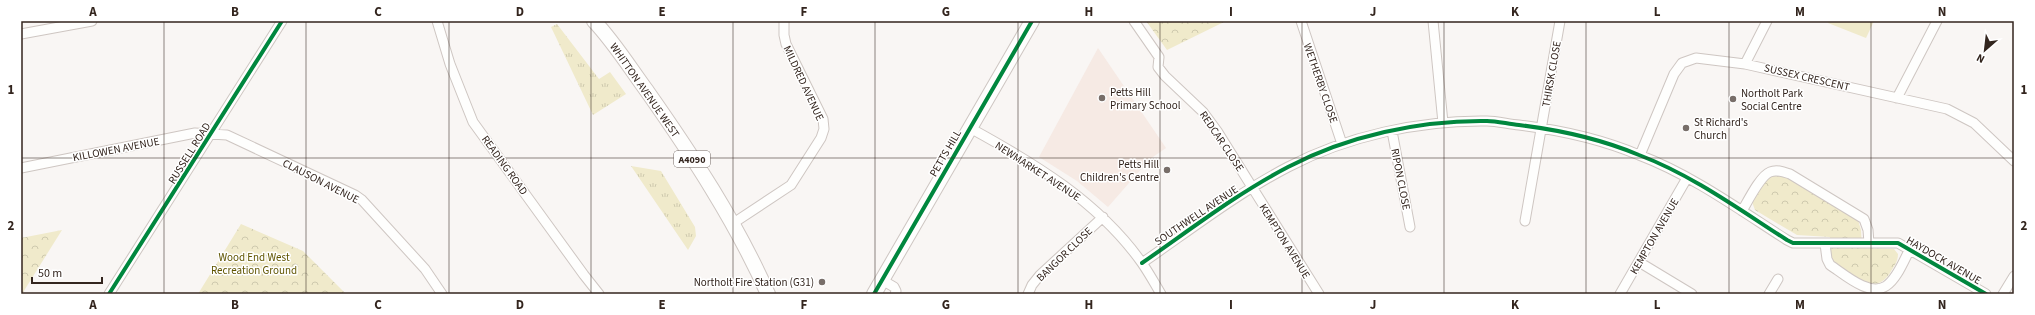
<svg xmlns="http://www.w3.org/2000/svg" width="2035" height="315" font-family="'Source Sans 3',sans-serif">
<defs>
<pattern id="grass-tufts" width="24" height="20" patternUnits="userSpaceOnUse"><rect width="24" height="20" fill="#f0eacb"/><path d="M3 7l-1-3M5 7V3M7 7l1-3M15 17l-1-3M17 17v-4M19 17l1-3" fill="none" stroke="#cec9ae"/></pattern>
<pattern id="park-crowns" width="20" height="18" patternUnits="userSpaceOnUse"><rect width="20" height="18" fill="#f0eacb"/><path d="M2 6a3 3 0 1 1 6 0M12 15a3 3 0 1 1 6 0" fill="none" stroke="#cec9ae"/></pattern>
</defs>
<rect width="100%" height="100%" fill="#f9f6f4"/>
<path fill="#f6eae4" d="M1098,48L1166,148L1150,159L1108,207L1077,181L1039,157Z"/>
<path fill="url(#grass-tufts)" d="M557,24L599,79L610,72L626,94L593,115L551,27Z
M631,166L661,171L695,227L696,236L688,250Z"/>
<path fill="url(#park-crowns)" d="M1146,21H1226L1167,50Z
M1774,175L1786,177L1858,220L1861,230L1862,248L1894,249L1898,254C1898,262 1894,266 1890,273C1874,298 1851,274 1832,263L1829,252L1830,237L1797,235L1755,210L1752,202L1765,180Z
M241,224L303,251L346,294H198Z
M62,230L22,294H21V238Z"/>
<path fill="#f0eacb" d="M1829,21H1874L1866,38L1828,23Z"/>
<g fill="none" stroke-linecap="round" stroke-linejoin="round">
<defs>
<path id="minor" d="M437,21L450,64L473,122L584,275L599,294
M1134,21L1159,57L1158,67L1165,76L1203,112L1217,131L1319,294
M1301,21L1342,144
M1433,21L1443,123
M21,34L92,21
M1745,64L1767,21
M1897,98L1937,21
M970,128C1034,163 1099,202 1142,263C1149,273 1155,284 1161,294
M1392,131L1410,227
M1640,155L1674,74L1682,63L1696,58L1745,64L1947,109L1974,123L2014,161
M21,168L195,133L227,135L355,195L362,200L425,269L442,294
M1742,211C1748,201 1760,176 1770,172C1777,169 1784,172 1790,174L1864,219L1868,230L1869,243
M1525,221L1560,21
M732,224L791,185L821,138L824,129L823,119L786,44L784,35V21
M1825,244L1827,259L1830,265C1844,274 1869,297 1886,286C1897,279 1904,260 1910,249
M1639,262L1692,294
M1142,263C1190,230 1236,194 1288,167C1347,136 1420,120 1487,121C1497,121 1508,124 1519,125C1560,130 1601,139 1639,155C1692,175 1740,210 1787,240L1793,243H1898L1986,294
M882,280L894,287L896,291L895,294
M109,294L282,21
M1028,294L1032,285L1040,275L1103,217
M1620,294L1687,178
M1769,294L1778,279
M2003,294L2014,276"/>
<path id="primary" d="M594,21C614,42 630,68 647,91C692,155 736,222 768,294
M874,294L1032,21"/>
</defs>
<use href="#minor" stroke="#cec6c2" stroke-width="11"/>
<use href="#primary" stroke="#cec6c2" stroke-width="16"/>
<use href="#minor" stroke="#fefefd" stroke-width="9"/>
<use href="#primary" stroke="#fefefd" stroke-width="14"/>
<defs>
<path id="cycleway" d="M1142,263C1190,230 1236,194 1288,167C1347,136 1420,120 1487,121C1497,121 1508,124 1519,125C1560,130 1601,139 1639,155C1692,175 1740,210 1787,240L1793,243H1898L1986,294
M109,294L282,21
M874,294L1032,21"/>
</defs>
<use href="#cycleway" stroke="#fff" stroke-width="6"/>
<use href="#cycleway" stroke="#00873e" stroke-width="4"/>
</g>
<path fill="none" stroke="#33251e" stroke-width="1" stroke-opacity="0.55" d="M164,21V294M306,21V294M449,21V294M591,21V294M733,21V294M875,21V294M1018,21V294M1160,21V294M1302,21V294M1444,21V294M1586,21V294M1729,21V294M1871,21V294M21,158H2014"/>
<g fill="#786e69" stroke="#fff" stroke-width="1.5">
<circle cx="1102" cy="98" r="4"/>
<circle cx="1733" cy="99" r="4"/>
<circle cx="1686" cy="128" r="4"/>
<circle cx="1167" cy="170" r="4"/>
<circle cx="822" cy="282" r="4"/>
</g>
<g text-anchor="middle" stroke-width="3" stroke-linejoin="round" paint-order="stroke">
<rect fill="#fff" stroke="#706662" stroke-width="1" x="674" y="151" width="36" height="16" rx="3"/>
<g font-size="10" font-weight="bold" fill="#33251e">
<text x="692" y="163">A4090</text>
</g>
<g font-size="11" fill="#33251e" stroke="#fff">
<text transform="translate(1551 74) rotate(-80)" y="4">THIRSK CLOSE</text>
<text transform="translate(1807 77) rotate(13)" y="4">SUSSEX CRESCENT</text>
<text transform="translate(804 83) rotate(65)" y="4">MILDRED AVENUE</text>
<text transform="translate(1321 83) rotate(71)" y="4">WETHERBY CLOSE</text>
<text transform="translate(645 90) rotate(55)" y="4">WHITTON AVENUE WEST</text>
<text transform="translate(1222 141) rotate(56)" y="4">REDCAR CLOSE</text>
<text transform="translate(116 149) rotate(-11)" y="4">KILLOWEN AVENUE</text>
<text transform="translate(189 153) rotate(-58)" y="4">RUSSELL ROAD</text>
<text transform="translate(945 153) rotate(-60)" y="4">PETTS HILL</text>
<text transform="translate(505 165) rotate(54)" y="4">READING ROAD</text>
<text transform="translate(1038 171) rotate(33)" y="4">NEWMARKET AVENUE</text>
<text transform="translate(1401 179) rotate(79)" y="4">RIPON CLOSE</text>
<text transform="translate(321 181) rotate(27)" y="4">CLAUSON AVENUE</text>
<text transform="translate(1196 215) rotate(-34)" y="4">SOUTHWELL AVENUE</text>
<text transform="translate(1654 236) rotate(-60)" y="4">KEMPTON AVENUE</text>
<text transform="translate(1285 241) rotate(58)" y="4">KEMPTON AVENUE</text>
<text transform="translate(1064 254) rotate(-44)" y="4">BANGOR CLOSE</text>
<text transform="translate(1944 260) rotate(30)" y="4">HAYDOCK AVENUE</text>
</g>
<g font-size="11" fill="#33251e" stroke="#fff" text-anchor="start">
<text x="1110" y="96">Petts Hill<tspan x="1110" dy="13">Primary School</tspan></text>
<text x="1741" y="97">Northolt Park<tspan x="1741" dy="13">Social Centre</tspan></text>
<text x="1694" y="126">St Richard's<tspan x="1694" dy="13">Church</tspan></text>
<text x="1159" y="168" text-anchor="end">Petts Hill<tspan x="1159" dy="13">Children's Centre</tspan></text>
<text x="814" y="286" text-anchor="end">Northolt Fire Station (G31)</text>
</g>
<g font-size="11" fill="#605500" stroke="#fff">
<text x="254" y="261">Wood End West<tspan x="254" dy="13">Recreation Ground</tspan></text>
</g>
</g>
<rect width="2035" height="315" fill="none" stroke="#ffffff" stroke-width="44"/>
<g transform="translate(1985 50) rotate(208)" stroke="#ffffff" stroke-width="3" paint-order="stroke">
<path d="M0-3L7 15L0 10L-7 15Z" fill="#33251e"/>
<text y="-6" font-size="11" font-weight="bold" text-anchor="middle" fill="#33251e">N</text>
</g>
<path d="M32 277v6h70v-6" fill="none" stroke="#33251e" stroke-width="2"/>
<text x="38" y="277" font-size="12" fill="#33251e" stroke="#ffffff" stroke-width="3" paint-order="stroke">50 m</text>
<rect x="22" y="22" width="1991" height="271" fill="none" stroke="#33251e" stroke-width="1.5"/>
<g font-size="13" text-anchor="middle" font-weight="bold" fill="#33251e">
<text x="93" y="16">A</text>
<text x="235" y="16">B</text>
<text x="378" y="16">C</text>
<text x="520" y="16">D</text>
<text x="662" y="16">E</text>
<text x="804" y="16">F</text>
<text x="946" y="16">G</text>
<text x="1089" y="16">H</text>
<text x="1231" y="16">I</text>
<text x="1373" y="16">J</text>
<text x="1515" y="16">K</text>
<text x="1657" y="16">L</text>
<text x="1800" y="16">M</text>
<text x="1942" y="16">N</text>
<text x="11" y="94">1</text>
<text x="2024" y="94">1</text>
<text x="11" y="230">2</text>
<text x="2024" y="230">2</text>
<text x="93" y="309">A</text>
<text x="235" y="309">B</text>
<text x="378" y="309">C</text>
<text x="520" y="309">D</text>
<text x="662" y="309">E</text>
<text x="804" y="309">F</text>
<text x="946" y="309">G</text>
<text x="1089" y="309">H</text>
<text x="1231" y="309">I</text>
<text x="1373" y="309">J</text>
<text x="1515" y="309">K</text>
<text x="1657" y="309">L</text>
<text x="1800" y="309">M</text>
<text x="1942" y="309">N</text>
</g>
</svg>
